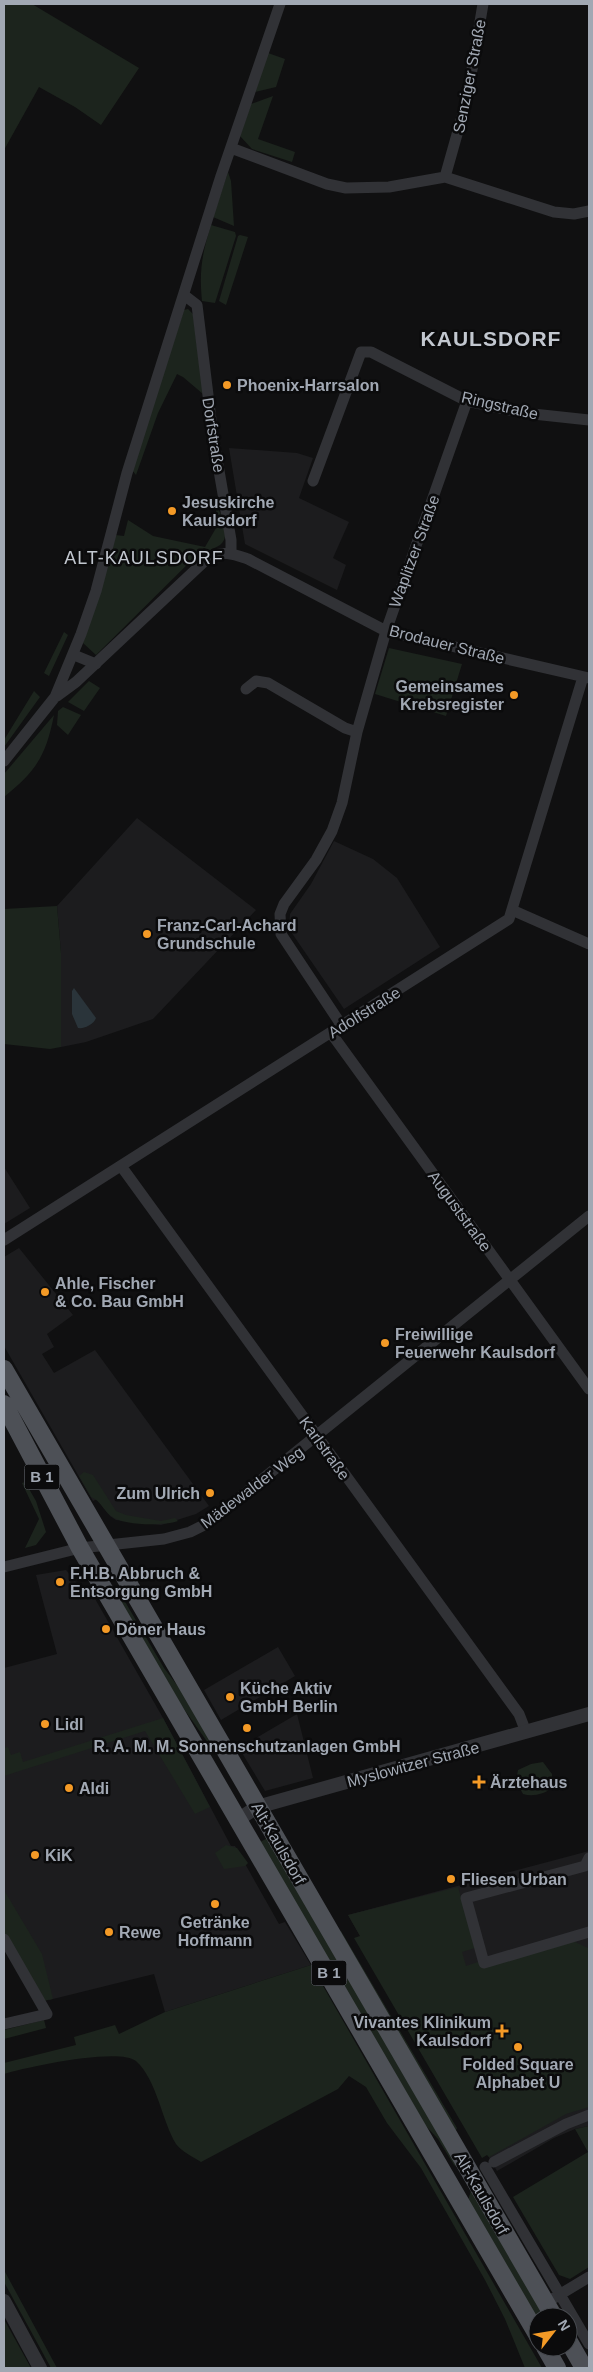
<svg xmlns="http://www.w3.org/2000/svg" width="593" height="2372" font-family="Arial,sans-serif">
<rect width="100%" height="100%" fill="#101011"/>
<path fill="#1c1c1e" d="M229,448L297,453L313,458L299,498L349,522L333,558L346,565L337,590L245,544Z
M137,818L256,910L153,1019L86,1042L61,1047V953L57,906Z
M334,841L373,859L397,878L440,947L344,1009L289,929L290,914L311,884Z
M4,1167L30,1208L4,1224Z
M19,1248L73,1315L47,1334L54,1347L42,1354L54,1373L95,1350L209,1506L196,1514L161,1525L116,1520L110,1516L97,1499L93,1501L4,1346V1257Z
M66,1570L84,1592L90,1590L163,1718L231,1846H235L279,1924L285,1922L311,1965L165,2012L154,1974L49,2000L4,1922V1668L57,1654L36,1575Z
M278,1647L295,1676L221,1720L204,1690Z
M297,1714L313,1778L265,1791L239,1748Z
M589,1851V2126L575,2129L554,2138L497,2171L348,1915Z"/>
<path fill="#1c241d" d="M4,4H32L139,68L101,125L75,107L39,87L4,150Z
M268,53L285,59L276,87L255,92Z
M273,96L258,139L295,152L292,162L252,149L240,136L251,104Z
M228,172L231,181L234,226L213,217Z
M211,225L235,232L236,236L215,303L202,301C199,271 202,254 211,225Z
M240,235L248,237L226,305L219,301L238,236Z
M188,309L193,314L203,394L183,377L177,374L158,413L136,475L132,470L184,310Z
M216,506C223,515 231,537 220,545C217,547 212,549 208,551L204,548L96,655L83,643L115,535L124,536L128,520L153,536L205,547L216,528Z
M64,632L68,635L49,676L44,673Z
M389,648L462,664L446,716L375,694Z
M89,681L100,688L84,711L68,702Z
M34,691L40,697L4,747V740Z
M63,707L81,715L68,735L57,725L58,711Z
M54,715C46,756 36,771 4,797V774Z
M57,906L61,953V1047L50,1049L4,1044V909Z
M84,1472L93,1475L116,1511L126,1515L161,1521L175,1518L178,1521C164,1526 123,1526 111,1516C103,1510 101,1501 91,1497L79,1476Z
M25,1482L36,1501L46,1532L36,1545L25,1548L39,1519L22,1483Z
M117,1588L164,1668L190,1702L214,1744L211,1747L181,1705L114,1590Z
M163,1718L210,1807L195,1814L145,1731L4,1776V1748L8,1747L11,1755L20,1752L23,1762Z
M543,1762L552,1774V1788C544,1794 533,1797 523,1794L516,1781L518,1770L531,1764Z
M268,1838L461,2170L454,2165L438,2139L425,2125L260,1842Z
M226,1845L237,1848L248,1863L245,1866L224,1869L215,1853Z
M458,1887L475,1948L462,1952L466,1966L478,1962L480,1967L573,1941L588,1948L589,1957V2107L566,2114L489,2157L487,2155L482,2158L354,1938L360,1936L348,1915Z
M4,1890L42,1954L53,1999L43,2001L4,1932Z
M341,1931L457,2128L456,2130H453L339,1936Z
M311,1965L542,2368H525L505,2319L485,2280L421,2168L387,2123L366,2087L349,2076L338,2089L201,2162C193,2157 181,2151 176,2144C162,2121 157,2080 136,2061C120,2047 25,2067 4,2074V2063L76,2045L74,2037L115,2025L119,2034L165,2012Z
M44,2020L46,2028L4,2039V2030Z
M589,2126V2267L570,2279L559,2275L513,2197L588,2152L575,2129Z
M471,2191L548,2317H538V2320L468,2200Z
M4,2270L57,2368H51L4,2282Z
M4,2319L5,2321L31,2368H4Z"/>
<path fill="#2a343a" d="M74,988L96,1018C94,1024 85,1029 78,1028L72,1014V991Z"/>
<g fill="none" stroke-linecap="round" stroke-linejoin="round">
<path stroke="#313236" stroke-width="11" d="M231,148L327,184L346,188L389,187L445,177L554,212L574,214L589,211
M445,177L467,99L483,4
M184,295L197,305L213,436L231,540V553
M313,481L361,352H371L467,401L524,413L589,420
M74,655L96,664
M246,689L256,681L268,683L345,728L357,732
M57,696L76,682L208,558C223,550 233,554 248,559L386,631L589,678
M4,761L55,697L81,634L96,591L127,473L221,176L280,4
M512,910L589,944
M342,1026L281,934L280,914L284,904L316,860L332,831L342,803L357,732L386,631L467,401
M331,1033L589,1389
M121,1166L519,1714L526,1732
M4,1240L509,919L583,677
M4,1567L80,1548L164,1539L190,1532L208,1523L589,1216
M589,1858L585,1866L466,1898L484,1963L589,1932
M4,1939L47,2014L4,2024
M494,2162L566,2124L589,2115
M485,2167L589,2344
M554,2298L589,2277"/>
<path stroke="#313236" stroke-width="14" d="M239,1819L257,1807L589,1714
M4,2301L40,2368"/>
<path stroke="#4d5056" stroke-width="18" d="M4,1369L554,2317
M4,1404L80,1548L538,2336
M568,2340L584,2368
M545,2347L557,2368"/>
</g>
<g fill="#f49a26" stroke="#0b0b0c" stroke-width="2">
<circle cx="227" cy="385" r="5"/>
<circle cx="172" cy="511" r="5"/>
<circle cx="514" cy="695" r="5"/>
<circle cx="147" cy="934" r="5"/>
<circle cx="45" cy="1292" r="5"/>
<circle cx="385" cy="1343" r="5"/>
<circle cx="210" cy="1493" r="5"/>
<circle cx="60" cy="1582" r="5"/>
<circle cx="106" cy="1629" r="5"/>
<circle cx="230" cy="1697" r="5"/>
<circle cx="45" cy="1724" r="5"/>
<circle cx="247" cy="1728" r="5"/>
<path d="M476.5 1774.5h5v5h5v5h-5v5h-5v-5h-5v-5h5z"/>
<circle cx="69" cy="1788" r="5"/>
<circle cx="35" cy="1855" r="5"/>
<circle cx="451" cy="1879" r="5"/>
<circle cx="215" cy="1904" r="5"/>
<circle cx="109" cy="1932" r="5"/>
<path d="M499.5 2023.5h5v5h5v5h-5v5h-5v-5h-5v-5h5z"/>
<circle cx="518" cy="2047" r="5"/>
</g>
<g text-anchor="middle" stroke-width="5" stroke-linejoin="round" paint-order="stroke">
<g fill="#0b0b0c" stroke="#747981" stroke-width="1">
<rect x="24.5" y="1464.5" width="35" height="25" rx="4"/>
<rect x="311.5" y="1960.5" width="35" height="25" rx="4"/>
</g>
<g font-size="15" font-weight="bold" fill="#a1a8b3">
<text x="42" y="1482">B 1</text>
<text x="329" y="1978">B 1</text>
</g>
<g font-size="16" fill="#a1a8b3" stroke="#0b0b0c">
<text transform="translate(469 76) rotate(-79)" y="6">Senziger Straße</text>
<text transform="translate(500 405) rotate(13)" y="6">Ringstraße</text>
<text transform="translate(214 435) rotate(81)" y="6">Dorfstraße</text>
<text transform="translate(414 551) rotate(-70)" y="6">Waplitzer Straße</text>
<text transform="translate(447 644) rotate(14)" y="6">Brodauer Straße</text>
<text transform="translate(364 1012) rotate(-32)" y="6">Adolfstraße</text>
<text transform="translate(460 1211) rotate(54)" y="6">Auguststraße</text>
<text transform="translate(325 1448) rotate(54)" y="6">Karlstraße</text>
<text transform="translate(252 1487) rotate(-37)" y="6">Mädewalder Weg</text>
<text transform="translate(413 1764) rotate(-15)" y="6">Myslowitzer Straße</text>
<text transform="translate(279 1843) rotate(60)" y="6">Alt-Kaulsdorf</text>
<text transform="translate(482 2193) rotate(60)" y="6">Alt-Kaulsdorf</text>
</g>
<g font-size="16" font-weight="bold" fill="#a1a8b3" stroke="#0b0b0c" text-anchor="start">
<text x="237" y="391">Phoenix-Harrsalon</text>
<text x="182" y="508">Jesuskirche<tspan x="182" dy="18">Kaulsdorf</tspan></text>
<text x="504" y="692" text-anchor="end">Gemeinsames<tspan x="504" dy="18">Krebsregister</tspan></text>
<text x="157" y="931">Franz-Carl-Achard<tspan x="157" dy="18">Grundschule</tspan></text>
<text x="55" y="1289">Ahle, Fischer<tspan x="55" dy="18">&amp; Co. Bau GmbH</tspan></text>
<text x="395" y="1340">Freiwillige<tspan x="395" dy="18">Feuerwehr Kaulsdorf</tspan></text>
<text x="200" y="1499" text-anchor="end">Zum Ulrich</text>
<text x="70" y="1579">F.H.B. Abbruch &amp;<tspan x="70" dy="18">Entsorgung GmbH</tspan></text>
<text x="116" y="1635">Döner Haus</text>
<text x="240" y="1694">Küche Aktiv<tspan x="240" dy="18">GmbH Berlin</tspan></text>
<text x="55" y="1730">Lidl</text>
<text x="247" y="1752" text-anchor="middle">R. A. M. M. Sonnenschutzanlagen GmbH</text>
<text x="490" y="1788">Ärztehaus</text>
<text x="79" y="1794">Aldi</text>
<text x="45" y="1861">KiK</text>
<text x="461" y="1885">Fliesen Urban</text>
<text x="215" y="1928" text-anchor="middle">Getränke<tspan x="215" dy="18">Hoffmann</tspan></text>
<text x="119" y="1938">Rewe</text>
<text x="491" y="2028" text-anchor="end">Vivantes Klinikum<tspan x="491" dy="18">Kaulsdorf</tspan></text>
<text x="518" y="2070" text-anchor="middle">Folded Square<tspan x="518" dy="18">Alphabet U</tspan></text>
</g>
<g font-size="18" letter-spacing="1" fill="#c2c7cf" stroke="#0b0b0c">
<text x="144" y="564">ALT-KAULSDORF</text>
</g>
<g font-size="21" font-weight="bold" letter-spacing="1" fill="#c2c7cf" stroke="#0b0b0c">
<text x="491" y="346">KAULSDORF</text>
</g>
</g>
<rect width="593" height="2372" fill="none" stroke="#a1a8b3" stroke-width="10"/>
<g transform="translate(553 2332) rotate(59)"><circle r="24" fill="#0b0b0c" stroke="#474a4f"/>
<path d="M0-4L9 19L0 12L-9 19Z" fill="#f49a26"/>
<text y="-8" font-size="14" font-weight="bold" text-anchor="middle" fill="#a1a8b3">N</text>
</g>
</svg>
